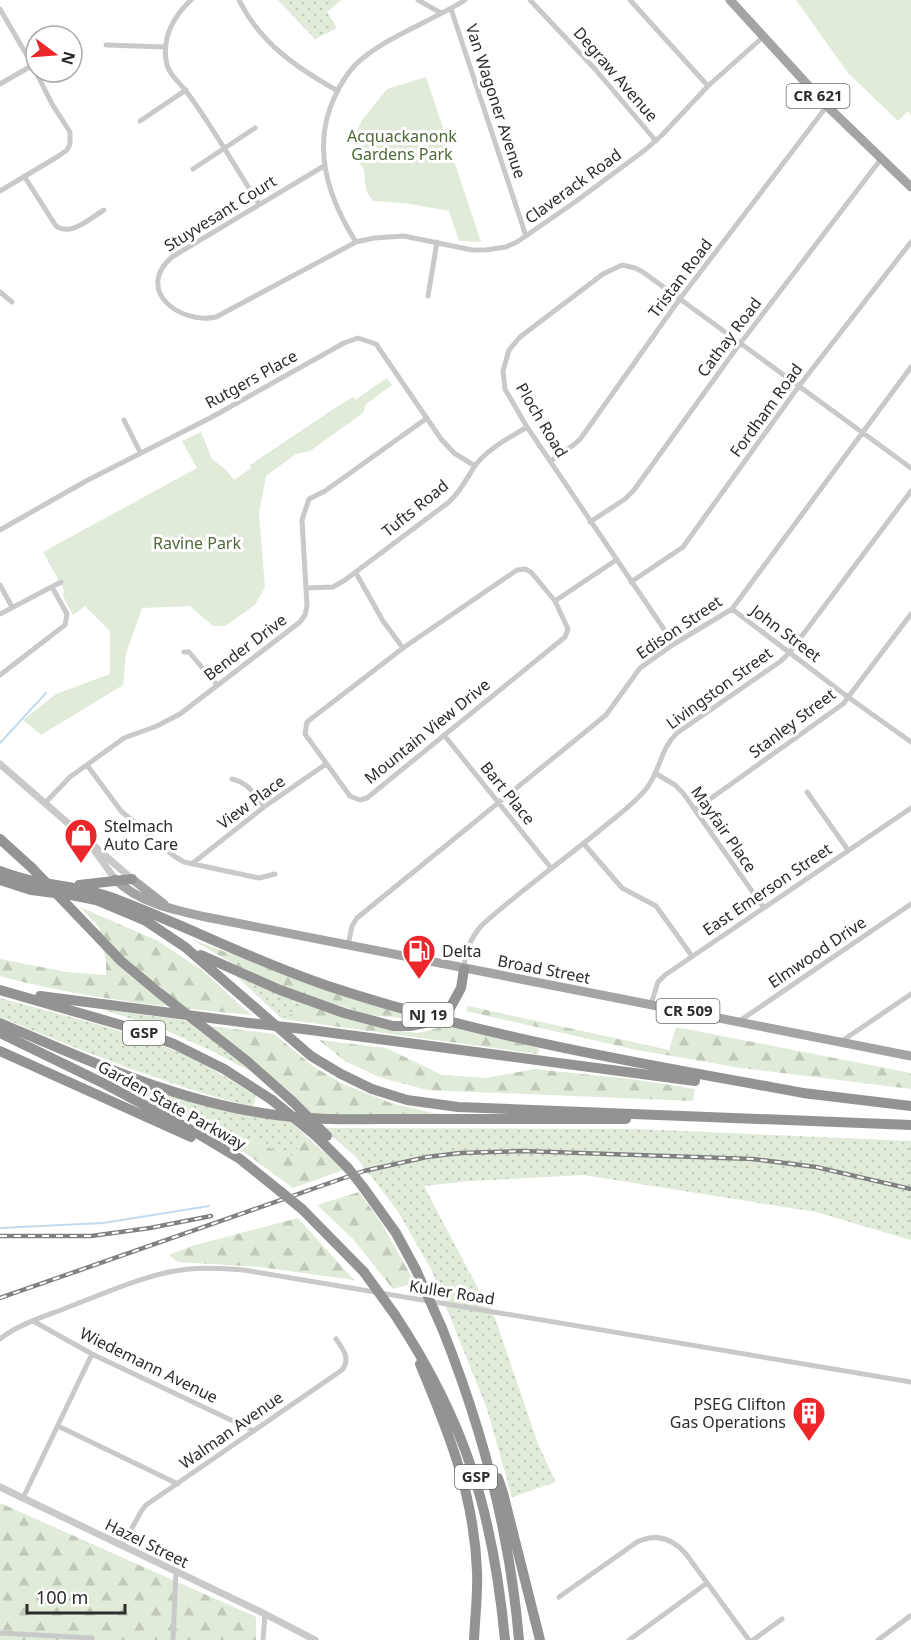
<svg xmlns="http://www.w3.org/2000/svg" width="911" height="1640" font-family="'Noto Sans',sans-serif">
<defs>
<pattern id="grass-dots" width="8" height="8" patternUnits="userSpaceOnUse" patternTransform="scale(1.5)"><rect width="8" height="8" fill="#e1ebd9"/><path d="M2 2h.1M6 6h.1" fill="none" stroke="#c1caba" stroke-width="1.8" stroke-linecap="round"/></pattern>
<pattern id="forest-firs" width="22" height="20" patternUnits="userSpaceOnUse" patternTransform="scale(1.5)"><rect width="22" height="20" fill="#e1ebd9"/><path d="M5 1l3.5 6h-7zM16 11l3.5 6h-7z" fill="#c1caba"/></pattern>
</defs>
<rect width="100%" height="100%" fill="#fff"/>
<path fill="url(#grass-dots)" d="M278,0H341L327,12L337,28L315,39Z
M235,975L309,1005L282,1019Z
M0,998C57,1014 116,1027 171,1049C201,1061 229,1079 256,1096L253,1107C166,1085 83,1051 0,1017Z
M100,1009L189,1021L219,1042L250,1071L210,1050L158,1027Z
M104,1073L226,1110L291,1122L305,1135L293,1156L240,1137L233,1144Z
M323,1128L636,1129L911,1141V1240L816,1212L584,1175L470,1181L424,1186L483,1298L493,1312L538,1444L556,1482L512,1497L487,1409L431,1269L397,1210L356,1157Z"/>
<path fill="url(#forest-firs)" d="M80,907L158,941L203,971L251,1015C169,1007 80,998 0,976V959L67,972L106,975V963L99,927Z
M191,939L337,994L424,1020L370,1015L300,993L242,969Z
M309,1005L391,1030L418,1033L446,1026L539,1048L538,1054L282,1019Z
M468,1006L669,1050L676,1027L911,1073V1089L741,1068L637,1050L466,1011Z
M209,1026L274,1034L314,1067L343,1084L391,1103L441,1115H313Z
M319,1040L386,1048L442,1075L487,1078L534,1069L631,1079L695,1089L693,1101L427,1090L379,1077L345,1061Z
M305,1135L344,1170L293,1188L233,1144L239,1137L293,1156Z
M359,1192L382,1224L415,1283L393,1289L353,1239L317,1205Z
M298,1218L354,1280L260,1267L178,1262L169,1255L192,1246Z
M0,1503L256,1617V1640H0Z"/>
<path fill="#e1ebd9" d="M796,0H911V116L908,111L898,121L848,73Z
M426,77L481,242L459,241L449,211L405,203L373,201L366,191L364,169L356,157V133L362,120L387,89Z
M387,378L392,385L366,404L363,413L310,451L296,454L266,476L259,514L265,587L255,605L225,626H213L190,606L142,608L126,654L123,685L41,735L23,720L56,694L110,674V631L85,606L73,615L63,596L64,590L43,552L197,468L182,441L201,432L212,459L226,470L234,480L251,468L250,465L338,406L353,397L355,400Z"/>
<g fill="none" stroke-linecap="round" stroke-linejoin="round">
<path stroke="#c3daec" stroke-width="2" d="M0,743L46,693
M0,1228L103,1223L209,1206"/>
<path stroke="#c9c9c9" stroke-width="5" d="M191,0C172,18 161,39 167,65C170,76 180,83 186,91C213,127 235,167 259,204
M239,0C260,43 297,68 338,91
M418,0L441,13
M530,0L595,69L656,141
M630,0L708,86
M0,9L36,71
M451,9L526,236
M106,45L166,47
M0,84L33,65
M140,121L186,90
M324,166L172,257C134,290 180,325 216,317L356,242L374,238L404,236L472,250H485L506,247L517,242L575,202L645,150L662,135L708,86L763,37
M193,169L255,128
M24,176L56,226C71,237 90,218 104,210
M0,191L57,157L67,150L70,144V132L52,104L36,72
M356,242C328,198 311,146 335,96C340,85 347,74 355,65C384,37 431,22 465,0
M0,292L12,302
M428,296L437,242
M124,420L140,452
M551,461L576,443L581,438L679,300L827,106
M590,522L625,499L634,490L736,349L881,159
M0,530L86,481L212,417L344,343L358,338L376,344L441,439L454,453L475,466
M525,569L531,572L555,601L568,629L565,637L367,798L360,800L350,796L305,734L307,722L403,648L517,570Z
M356,573L383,621L403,648
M631,582L683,547L799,386L911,242
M0,585L12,607
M306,588L333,587L345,580L449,502C460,492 466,480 474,467C487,449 509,438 527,427
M555,601L616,560
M732,609L848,697L911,742
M0,614L61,582
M674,644L527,427L505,389L503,371L509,350L520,337L603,274L622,265L635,268L643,272L911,468
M184,652H189L217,685
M0,675L65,625L67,614L52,587
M444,735L551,868
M87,765L121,811L174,856L184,862L259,878L275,874
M655,773L675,785L683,793L764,908
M232,779C249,783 255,795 264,807
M807,792L848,850
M45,803L70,777L124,738L157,726L180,714L300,622L305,615L307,606L302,520L309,499L325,491L427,418
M696,809L843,704L911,614
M584,844L622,888L656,906L692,956
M193,863L264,807L326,764
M348,945L352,926L357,918L606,715L640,668L674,644L732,609L911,367
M464,969C465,951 470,939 482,925C521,890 564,860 605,826C618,815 635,803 646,789C660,772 660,749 677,733L781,661L789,653L911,491
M651,1004L658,982L665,975L911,808
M738,1022L911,904
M842,1041L911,994
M33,1321L92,1354L254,1431
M0,1339C20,1323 47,1316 71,1306C108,1292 148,1273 189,1269C207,1267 226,1269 244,1270L911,1382
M58,1426L178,1484
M23,1498L92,1354
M122,1546L142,1510L146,1505L342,1370C351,1359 343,1349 336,1339
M559,1597L637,1542C656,1533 672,1538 686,1554L749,1640
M0,1633L92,1638
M173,1640L176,1572
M263,1640L265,1614
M629,1640L707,1583
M753,1640L782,1619
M878,1640L910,1616"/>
<path stroke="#c9c9c9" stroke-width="7" d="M0,764L132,879
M92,847L115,879
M0,1487L265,1614L315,1640"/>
<path stroke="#a4a4a4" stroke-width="9" d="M730,0L827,106L911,187
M115,879C139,903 174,910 206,917L911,1056
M132,879L164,904"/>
<path stroke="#939393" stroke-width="10" d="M0,839L32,868
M0,871C40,887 78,884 118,900C189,927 256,962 328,986C485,1038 648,1065 810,1094
M0,880L31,890L71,895L96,900L146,921L185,947L311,1056L341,1074L372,1089L407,1100L458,1107L911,1125
M79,885L132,879
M201,955L280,990L344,1013L393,1026H410L430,1022
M0,990L128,1027L174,1044L224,1069L272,1100
M40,996L249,1023
M449,1010L461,988L464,969
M0,1023C84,1059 171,1099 262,1113C310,1121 359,1119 407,1119C480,1119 553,1119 626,1119
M303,1029L695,1081
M0,1033L105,1084L195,1132L240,1159L281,1192
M215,1036L248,1062L292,1101
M0,1051L191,1137
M803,1093L911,1106
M315,1135L348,1168
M363,1187L396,1233L416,1270
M302,1209L364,1272
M395,1315C466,1422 493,1513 505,1640
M442,1328C482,1428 510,1532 519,1640
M420,1364C449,1433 474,1495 477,1571C478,1594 475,1617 474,1640
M498,1478L503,1493L540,1640"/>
<defs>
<path id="rail" d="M0,1236H91L150,1228L211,1216
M0,1298L364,1171L427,1157L460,1153L522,1151L753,1159L816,1167L911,1189"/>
</defs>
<use href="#rail" stroke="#818181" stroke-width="4.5"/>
<use href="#rail" stroke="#fff" stroke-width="2" stroke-dasharray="7" stroke-linecap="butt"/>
<path stroke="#939393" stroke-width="10" d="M32,868L121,961L158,992L215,1036
M430,1022L449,1010
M249,1023L303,1029
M272,1100L315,1135
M292,1101L327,1136
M348,1168L363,1187
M281,1192L302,1209
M416,1270L442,1328
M364,1272L395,1315"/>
</g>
<defs>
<symbol id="shop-pin" viewBox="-11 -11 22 30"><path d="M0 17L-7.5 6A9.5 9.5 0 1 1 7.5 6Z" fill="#ec2629" stroke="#fff"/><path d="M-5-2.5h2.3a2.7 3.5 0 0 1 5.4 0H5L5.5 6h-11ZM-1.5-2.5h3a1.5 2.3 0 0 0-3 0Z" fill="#fff"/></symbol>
<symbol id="fuel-pin" viewBox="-11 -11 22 30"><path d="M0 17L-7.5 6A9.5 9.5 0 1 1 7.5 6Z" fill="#ec2629" stroke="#fff"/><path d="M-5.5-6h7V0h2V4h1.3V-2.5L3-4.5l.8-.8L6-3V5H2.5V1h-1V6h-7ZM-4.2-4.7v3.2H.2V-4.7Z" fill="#fff"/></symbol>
<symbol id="building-pin" viewBox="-11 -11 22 30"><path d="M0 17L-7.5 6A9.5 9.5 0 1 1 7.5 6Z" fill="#ec2629" stroke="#fff"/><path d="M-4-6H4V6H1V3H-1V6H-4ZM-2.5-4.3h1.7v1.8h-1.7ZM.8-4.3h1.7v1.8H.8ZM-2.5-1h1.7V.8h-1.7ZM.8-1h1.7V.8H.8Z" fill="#fff"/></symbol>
</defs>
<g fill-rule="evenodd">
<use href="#shop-pin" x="62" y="816" width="38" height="52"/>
<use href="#fuel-pin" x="400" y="932" width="38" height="52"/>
<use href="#building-pin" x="790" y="1394" width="38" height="52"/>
</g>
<g text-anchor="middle" stroke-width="6" stroke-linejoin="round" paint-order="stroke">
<g fill="#fff" stroke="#6b6b6b" stroke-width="1.5">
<rect x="786.5" y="84" width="63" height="24" rx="4.5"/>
<rect x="656.5" y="999" width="63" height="24" rx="4.5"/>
<rect x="402.5" y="1003" width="51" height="24" rx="4.5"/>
<rect x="123" y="1021" width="42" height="24" rx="4.5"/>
<rect x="455" y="1465" width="42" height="24" rx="4.5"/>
</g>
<g font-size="15" font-weight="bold" fill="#2c2c2c">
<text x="818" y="101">CR 621</text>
<text x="688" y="1016">CR 509</text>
<text x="428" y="1020">NJ 19</text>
<text x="144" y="1038">GSP</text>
<text x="476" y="1482">GSP</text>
</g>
<g font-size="16" fill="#2c2c2c" stroke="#fff">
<text transform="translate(616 74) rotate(49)" y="6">Degraw Avenue</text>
<text transform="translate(496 101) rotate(72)" y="6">Van Wagoner Avenue</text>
<text transform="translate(573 186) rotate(-36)" y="6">Claverack Road</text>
<text transform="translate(220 213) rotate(-32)" y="6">Stuyvesant Court</text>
<text transform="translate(680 278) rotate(-53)" y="6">Tristan Road</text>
<text transform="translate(729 337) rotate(-53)" y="6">Cathay Road</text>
<text transform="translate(251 379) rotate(-29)" y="6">Rutgers Place</text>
<text transform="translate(766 410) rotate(-54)" y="6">Fordham Road</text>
<text transform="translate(542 420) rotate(59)" y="6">Ploch Road</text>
<text transform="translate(415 508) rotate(-39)" y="6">Tufts Road</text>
<text transform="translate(679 627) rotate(-34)" y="6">Edison Street</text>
<text transform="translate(786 633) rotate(37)" y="6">John Street</text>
<text transform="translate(245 647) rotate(-37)" y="6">Bender Drive</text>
<text transform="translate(719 688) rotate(-36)" y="6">Livingston Street</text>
<text transform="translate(792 723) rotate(-37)" y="6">Stanley Street</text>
<text transform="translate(427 731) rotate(-39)" y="6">Mountain View Drive</text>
<text transform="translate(508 793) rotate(51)" y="6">Bart Place</text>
<text transform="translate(251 802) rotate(-36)" y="6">View Place</text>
<text transform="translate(724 829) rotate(55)" y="6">Mayfair Place</text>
<text transform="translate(767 889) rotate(-34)" y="6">East Emerson Street</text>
<text transform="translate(817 952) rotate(-34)" y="6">Elmwood Drive</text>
<text transform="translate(544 969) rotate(11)" y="6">Broad Street</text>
<text transform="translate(172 1105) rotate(29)" y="6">Garden State Parkway</text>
<text transform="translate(452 1292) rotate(9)" y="6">Kuller Road</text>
<text transform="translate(149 1365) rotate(26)" y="6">Wiedemann Avenue</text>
<text transform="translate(231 1430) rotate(-35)" y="6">Walman Avenue</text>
<text transform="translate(147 1543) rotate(26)" y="6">Hazel Street</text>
</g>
<g font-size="16" fill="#4c6938" stroke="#fff">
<text x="402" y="142">Acquackanonk<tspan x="402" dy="18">Gardens Park</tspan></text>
<text x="197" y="549">Ravine Park</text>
</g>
<g font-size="16" fill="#2c2c2c" stroke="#fff" text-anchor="start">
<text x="104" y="832">Stelmach<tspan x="104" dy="18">Auto Care</tspan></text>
<text x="442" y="957">Delta</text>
<text x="786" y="1410" text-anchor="end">PSEG Clifton<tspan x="786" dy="18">Gas Operations</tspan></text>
</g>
</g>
<g transform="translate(54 54) rotate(106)"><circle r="28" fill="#ffffff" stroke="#ababab" stroke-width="1.5"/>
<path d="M0-4.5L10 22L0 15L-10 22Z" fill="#ec2629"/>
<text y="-9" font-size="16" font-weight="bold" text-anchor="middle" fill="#2c2c2c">N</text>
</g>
<path d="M27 1604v9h98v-9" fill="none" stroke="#2c2c2c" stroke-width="3"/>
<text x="36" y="1604" font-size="18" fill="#2c2c2c" stroke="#ffffff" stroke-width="4.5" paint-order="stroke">100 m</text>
</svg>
